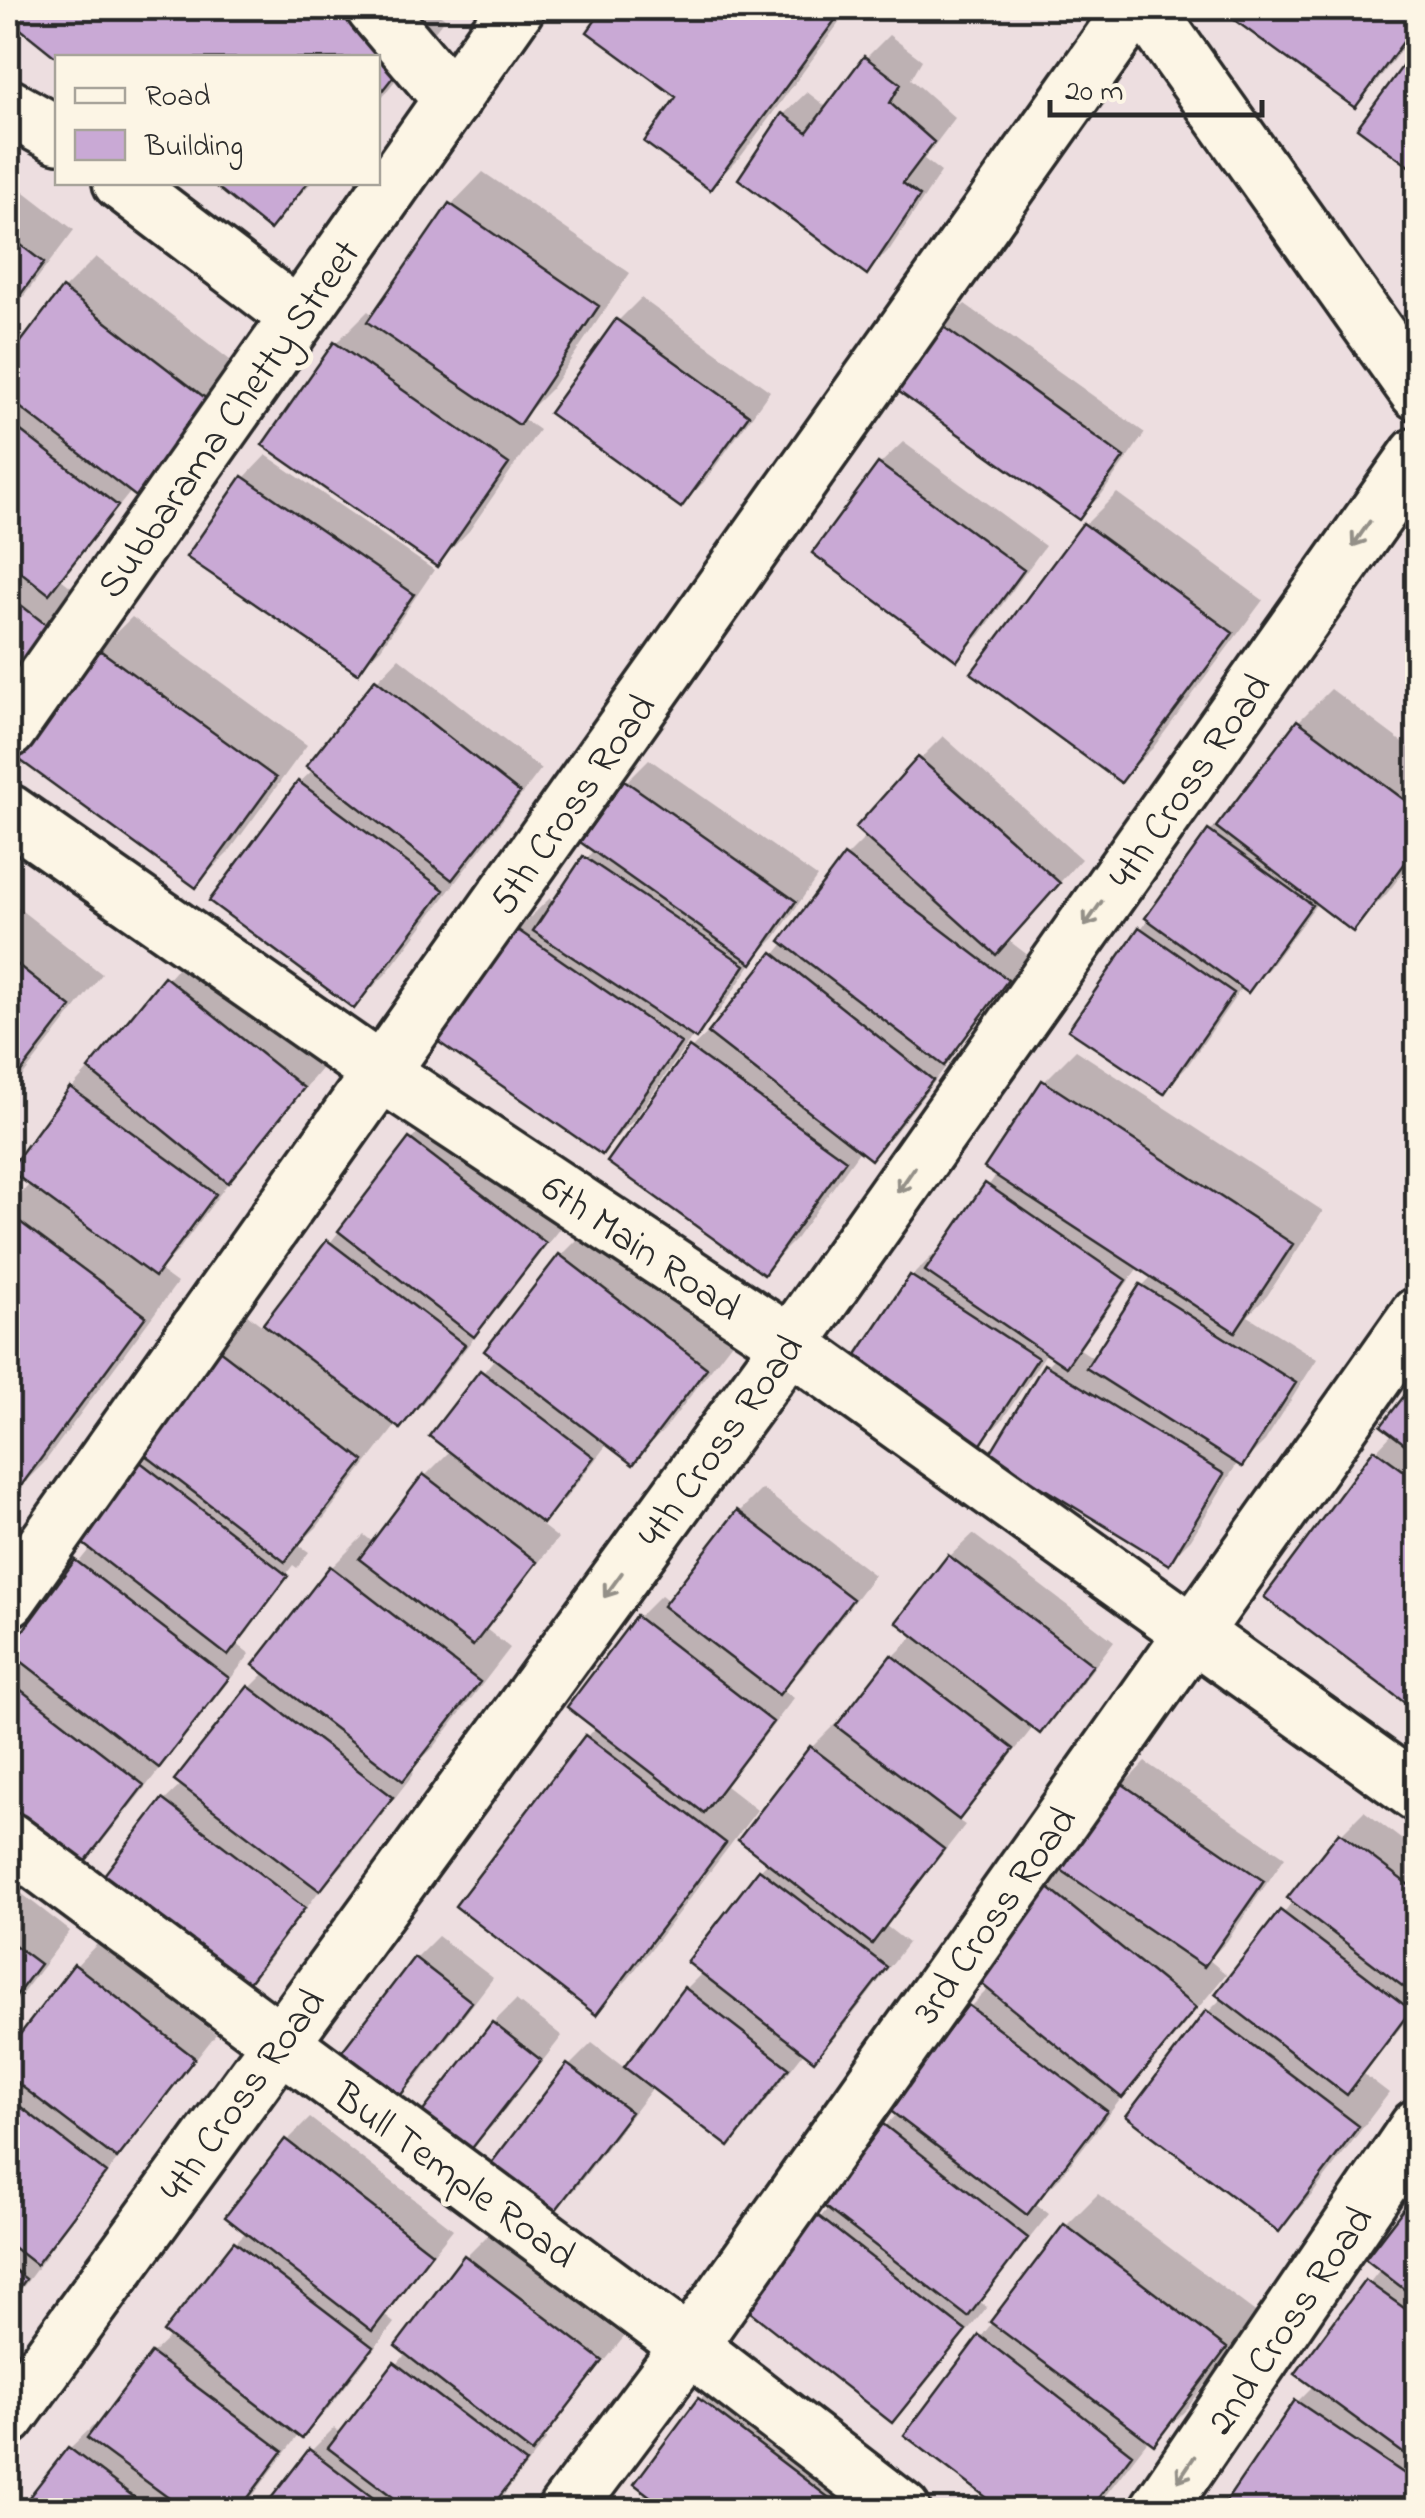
<svg xmlns="http://www.w3.org/2000/svg" width="1425" height="2518" font-family="'Indie Flower',sans-serif">
<rect width="100%" height="100%" fill="#eddee0"/>
<filter id="ink" filterUnits="userSpaceOnUse"><feTurbulence type="fractalNoise" baseFrequency=".01" numOctaves="2"/><feDisplacementMap in="SourceGraphic" scale="20" xChannelSelector="R" yChannelSelector="G"/><feConvolveMatrix kernelMatrix="1 2 1 2 8 2 1 2 1" color-interpolation-filters="sRGB"/></filter>
<g filter="url(#ink)">
<path fill="#0003" fill-rule="evenodd" d="M8,8H431L445,18L378,102V58H60L8,16Z
M607,8H850L742,155L710,187L680,96L590,31Z
M1222,8H1418V27L1377,82L1354,105Z
M889,35L922,60L911,79L955,118L924,159L941,172L890,249L867,272L741,179L784,114L807,92L828,108L866,58Z
M483,172L630,273L551,389L522,418L539,430L469,531L437,564L336,343L368,311L374,316L451,205Z
M8,179L74,230L8,317Z
M215,182H312L269,226Z
M96,257L243,370L132,490L61,579L80,594L8,688V363L64,289Z
M641,298L770,391L704,482L681,505L618,321Z
M965,304L1145,433L1102,494L1079,517L942,326Z
M903,442L1045,546L980,635L957,658L815,552L880,464Z
M266,455L434,570L381,648L358,670L244,478Z
M1117,493L1263,600L1153,748L1121,780L1085,525Z
M132,617L307,745L228,853L196,885L21,757L99,649Z
M399,658L541,769L386,974L354,1006L299,783L314,769L377,681Z
M1331,689L1418,754V853L1385,896L1352,928L1318,902L1270,967L1247,990L1243,986L1186,1068L1164,1091L1141,929L1210,832L1234,808L1299,721Z
M943,736L1081,859L1008,940L1029,956L952,1054L954,1056L894,1134L871,1157L861,1149L796,1239L764,1271L691,1049L724,1017L785,942L846,857L867,836L920,759Z
M649,759L817,877L775,938L757,956L718,1013L694,1035L634,1120L602,1152L517,930L550,898L555,902L594,849L626,782Z
M8,900L102,974L8,1095Z
M189,955L325,1064L239,1168L178,1251L159,1270L177,1283L44,1463L28,1479L8,1514V1207L31,1183L11,1168L8,1172V1152L19,1161L72,1088Z
M1076,1050L1323,1211L1267,1296L1248,1316L1317,1359L1265,1441L1242,1464L1238,1462L1191,1539L1168,1562L1046,1366L1055,1357L1047,1352L1002,1420L980,1443L855,1361L912,1276L935,1253L938,1256L997,1174L1044,1082ZM1139,1266L1153,1275L1142,1286L1095,1359L1080,1349Z
M433,1117L567,1219L423,1403L400,1426L397,1424L317,1527L299,1545L309,1552L297,1568L293,1565L243,1631H249L237,1644L250,1654L99,1846L76,1869L8,1816V1669L19,1657L9,1649L91,1547L148,1455L135,1445L244,1312L264,1327L411,1140Z
M593,1224L738,1334L665,1429L633,1461L608,1443L566,1498L540,1524L558,1538L486,1629L510,1648L435,1746L410,1770L414,1773L343,1865L325,1883L263,1967L240,1990L164,1801L183,1783L250,1688L266,1672L332,1567L364,1535L374,1543L425,1476L451,1450L432,1436L496,1357L561,1256Z
M1418,1382V1687L1405,1699L1376,1451L1394,1432Z
M762,1489L874,1575L802,1669L782,1689L794,1698L726,1786L757,1810L628,1979L595,2011L587,1737L597,1727L570,1706L638,1618L661,1595L670,1602L739,1512Z
M973,1534L1114,1641L1063,1708L1040,1730L1034,1726L981,1794L956,1819L965,1825L886,1926L908,1943L837,2035L814,2058L805,2051L751,2121L729,2143L654,2086L575,2189L552,2211L569,2066L592,2043L626,2069L686,1989L703,1972L760,1870L769,1861L741,1839L812,1747L835,1724L839,1728L893,1657L916,1634L899,1622L950,1556Z
M1145,1762L1285,1857L1227,1941L1209,1960L1226,1974L1154,2062L1130,2087L1058,2180L1035,2203L1049,2214L979,2301L987,2307L915,2397L892,2420L747,2306L829,2207L885,2126L897,2113L892,2109L970,2007L990,1987L1042,1883L1075,1851L1123,1785Z
M1364,1811L1418,1852V2005L1364,2074L1389,2093L1311,2196L1279,2229L1208,2012L1223,1997L1341,1834Z
M8,1883L70,1931L8,2012Z
M438,1936L493,1978L417,2078L394,2101L415,1959Z
M98,1943L216,2034L44,2253L47,2255L8,2307V2054L76,1966Z
M516,2000L562,2036L493,2125L470,2148L493,2023Z
M310,2118L453,2229L384,2315L394,2323L325,2413L302,2436L299,2434L242,2510H22L70,2448L93,2426L97,2429L152,2354L172,2335L236,2242L247,2231L287,2141Z
M1098,2194L1258,2314L1186,2410L1153,2442L1149,2439L1094,2510H1007L907,2434L1066,2226Z
M1418,2195V2510H1232L1226,2506L1297,2402L1314,2385L1299,2374L1381,2268Z
M489,2234L624,2337L544,2437L547,2439L492,2510H265L311,2451L334,2428L342,2434L407,2352L466,2257Z
M723,2377L861,2510H629L647,2491L700,2400Z"/>
<path fill="#c9a9d5" stroke="#2b2b2b" stroke-width="2.5" d="M8,8H344L407,59L378,96V58L58,59L8,19Z
M604,8H844L710,190L644,142L676,97L587,32Z
M1218,8H1395L1417,23L1355,108Z
M1418,45V173L1357,128Z
M864,56L901,84L890,103L934,142L903,183L920,196L867,275L738,179L782,113L807,132Z
M211,182H308L270,230Z
M449,203L599,306L519,425L367,322Z
M8,235L44,263L8,311Z
M62,288L212,403L139,499L8,398V359Z
M616,319L749,415L681,508L549,413Z
M941,325L1124,457L1079,520L895,389Z
M334,342L509,464L437,567L262,445Z
M8,421L118,506L49,594L8,562Z
M878,463L1024,570L957,661L812,553Z
M242,476L414,594L358,674L186,557Z
M1083,523L1233,633L1121,783L971,673Z
M8,595L49,627L8,682Z
M97,648L276,778L196,888L17,758Z
M375,679L520,793L452,880L306,766Z
M1297,720L1418,810V846L1353,932L1216,827Z
M918,757L1060,883L996,955L855,828Z
M624,780L796,901L752,964L580,842Z
M298,781L444,890L354,1009L209,901Z
M1208,830L1312,905L1248,993L1145,918Z
M844,855L1008,980L944,1066L780,941Z
M583,856L745,965L696,1039L533,931Z
M1139,927L1234,993L1164,1094L1068,1030Z
M515,928L681,1043L602,1155L437,1041Z
M772,952L933,1080L871,1160L708,1033Z
M8,957L71,1007L8,1089Z
M164,976L304,1088L228,1183L88,1069Z
M689,1047L846,1160L764,1275L607,1162Z
M1042,1080L1293,1244L1235,1332L984,1168Z
M70,1087L216,1194L155,1277L9,1170Z
M409,1138L546,1243L474,1337L338,1231Z
M985,1183L1126,1280L1066,1367L925,1271Z
M8,1213L146,1316L12,1498L8,1495Z
M327,1240L465,1345L400,1429L263,1324Z
M559,1254L707,1368L633,1465L484,1351Z
M910,1275L1038,1358L980,1446L852,1362Z
M1140,1284L1296,1383L1242,1467L1086,1368Z
M210,1343L364,1461L285,1562L132,1445Z
M1044,1364L1224,1474L1169,1565L989,1455Z
M480,1370L594,1457L543,1524L429,1436Z
M1418,1378V1454L1381,1426Z
M1374,1449L1418,1481V1686L1405,1703L1264,1597Z
M139,1461L288,1576L228,1656L78,1540Z
M423,1474L537,1562L473,1646L359,1559Z
M737,1510L853,1599L779,1695L663,1606Z
M948,1555L1093,1665L1040,1734L896,1622Z
M75,1560L229,1678L159,1768L8,1651Z
M330,1566L480,1682L403,1781L253,1665Z
M636,1616L773,1722L704,1813L567,1707Z
M891,1655L1014,1749L959,1820L836,1726Z
M8,1680L144,1785L77,1872L8,1819Z
M248,1686L393,1797L320,1891L174,1780Z
M585,1735L726,1843L596,2015L455,1906Z
M810,1746L944,1849L872,1944L738,1840Z
M1121,1783L1264,1881L1204,1967L1061,1870Z
M162,1799L305,1908L241,1993L98,1883Z
M1339,1832L1418,1892V1998L1287,1898Z
M759,1869L887,1967L814,2061L687,1962Z
M1041,1882L1196,2008L1122,2098L968,1973Z
M1280,1910L1411,2010L1347,2095L1215,1994Z
M8,1940L40,1964L8,2006Z
M414,1957L472,2002L394,2104L336,2059Z
M74,1964L195,2058L117,2159L8,2076V2050Z
M684,1987L789,2068L729,2147L624,2067Z
M968,2005L1107,2111L1027,2215L888,2109Z
M1206,2010L1359,2126L1279,2232L1126,2116Z
M492,2022L541,2060L470,2151L421,2114Z
M567,2064L631,2112L552,2215L489,2166Z
M8,2097L106,2173L36,2265L8,2243Z
M883,2124L1028,2238L968,2317L821,2204Z
M285,2139L432,2253L372,2331L225,2217Z
M1418,2190V2300L1365,2259Z
M817,2215L966,2331L892,2423L744,2307Z
M1064,2224L1227,2348L1154,2445L990,2322Z
M234,2241L373,2347L302,2439L163,2332Z
M464,2255L603,2361L532,2453L395,2346Z
M8,2265L26,2279L8,2304Z
M1365,2280L1418,2318V2464L1295,2374Z
M979,2335L1132,2454L1089,2510H1003L904,2435Z
M151,2353L283,2451L239,2510H185L87,2438Z
M394,2362L526,2463L489,2510H410L328,2448Z
M698,2398L845,2510H668L634,2484Z
M1295,2400L1418,2483V2510H1227L1222,2507Z
M68,2447L151,2510H19Z
M309,2449L389,2510H262Z"/>
<g fill="none" stroke-linecap="round" stroke-linejoin="round">
<defs>
<path id="street" d="M374,8L452,100
M1146,8L1418,392
M8,107L58,135
M121,182L298,317
M8,812L380,1072L790,1344L1418,1794
M8,1599L1134,8
M8,2417L790,1344L1418,455
M566,2510L689,2346L1418,1315"/>
<path id="secondary" d="M8,730L516,8
M8,1840L689,2346L902,2510
M1158,2510L1418,2127"/>
</defs>
<use href="#street" stroke="#2b2b2b" stroke-width="62"/>
<use href="#secondary" stroke="#2b2b2b" stroke-width="62"/>
<use href="#street" stroke="#fcf5e5" stroke-width="55"/>
<use href="#secondary" stroke="#fcf5e5" stroke-width="55"/>
</g>
<defs><path id="oneway-shaft" d="M-6 0H5M1.5-3L5.5 0L1.5 3" fill="none" stroke-width="1.6" stroke-linecap="round" stroke-linejoin="round" transform="scale(2.5)"/></defs>
<g stroke="#949088">
<use href="#oneway-shaft" transform="translate(1361 534) rotate(125)"/>
<use href="#oneway-shaft" transform="translate(1093 914) rotate(125)"/>
<use href="#oneway-shaft" transform="translate(906 1180) rotate(125)"/>
<use href="#oneway-shaft" transform="translate(613 1585) rotate(126)"/>
<use href="#oneway-shaft" transform="translate(1186 2469) rotate(124)"/>
</g>
</g>
<g text-anchor="middle" stroke-width="10" stroke-linejoin="round" paint-order="stroke">
<g font-size="40" fill="#2b2b2b" stroke="#fcf5e5">
<text transform="translate(227 418) rotate(-55)" y="14">Subbarama Chetty Street</text>
<text transform="translate(1188 780) rotate(-55)" y="14">4th Cross Road</text>
<text transform="translate(571 803) rotate(-55)" y="14">5th Cross Road</text>
<text transform="translate(642 1246) rotate(34)" y="14">6th Main Road</text>
<text transform="translate(719 1440) rotate(-54)" y="14">4th Cross Road</text>
<text transform="translate(993 1914) rotate(-55)" y="14">3rd Cross Road</text>
<text transform="translate(241 2094) rotate(-54)" y="14">4th Cross Road</text>
<text transform="translate(456 2174) rotate(36)" y="14">Bull Temple Road</text>
<text transform="translate(1288 2319) rotate(-56)" y="14">2nd Cross Road</text>
</g>
</g>
<rect width="1425" height="2518" fill="none" stroke="#fcf5e5" stroke-width="40"/>
<rect x="20" y="20" width="1385" height="2478" fill="none" stroke="#2b2b2b" stroke-width="4" filter="url(#ink)"/>
<rect x="55" y="55" width="325" height="130" fill="#fcf5e5" stroke="#a8a49b" stroke-width="2.5"/>
<rect x="75" y="88" width="50" height="15" fill="#fcf5e5" stroke="#a8a49b" stroke-width="2.5"/>
<text x="145" y="105" font-size="30" fill="#2b2b2b">Road</text>
<rect x="75" y="130" width="50" height="30" fill="#c9a9d5" stroke="#a8a49b" stroke-width="2.5"/>
<text x="145" y="155" font-size="30" fill="#2b2b2b">Building</text>
<path d="M1050 100v15h212v-15" fill="none" stroke="#2b2b2b" stroke-width="5"/>
<text x="1065" y="100" font-size="30" fill="#2b2b2b" stroke="#fcf5e5" stroke-width="8" paint-order="stroke">20 m</text>
</svg>
